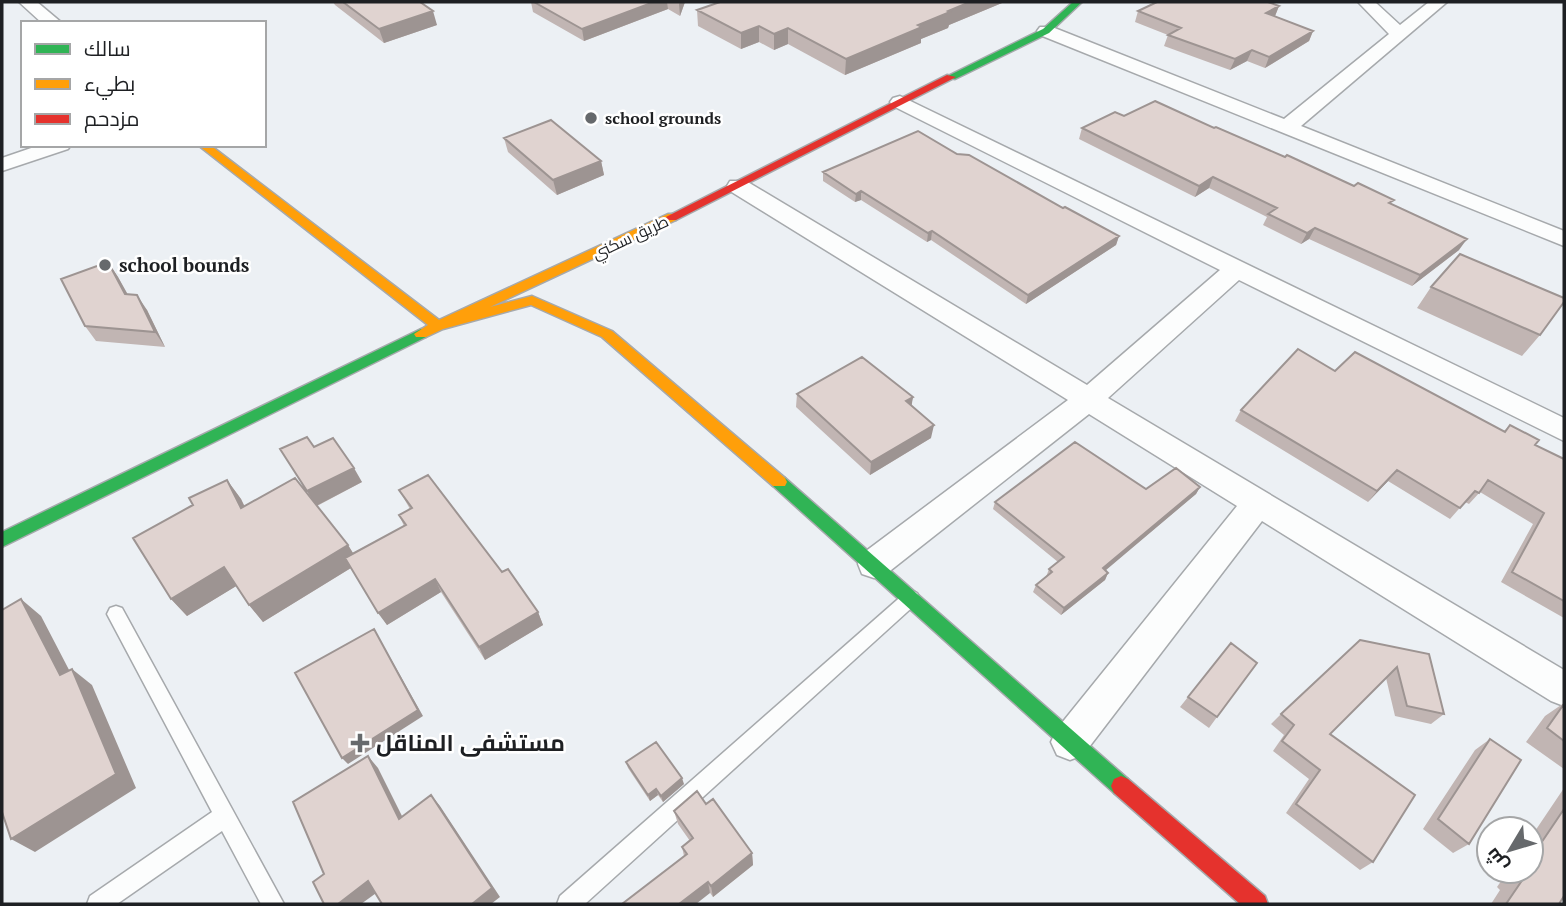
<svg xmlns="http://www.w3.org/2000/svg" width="1566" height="906" font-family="'PT Serif',Cairo,serif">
<rect width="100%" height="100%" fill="#ecf0f4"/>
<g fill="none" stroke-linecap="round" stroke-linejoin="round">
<defs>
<path id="lane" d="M911,590L917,593L920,598L917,603L585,904H557L560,896L905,593Z
M116,606L122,608L284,904H261L222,831L117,904H87L90,896L212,812L107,614L110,608Z"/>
<path id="street" d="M19,2H37L62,23H42Z
M1358,2H1375L1400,25L1429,2H1447L1301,126L1564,231V246L1040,35L1037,31L1040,27H1052L1284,119L1389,34Z
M900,96L1564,418V441L1239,280L1108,398L1564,670V706L1551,701L1262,521L1083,755L1070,760L1057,755L1051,742L1057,729L1237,506L1089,414L886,574L874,578L862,574L858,564L862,554L1068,400L730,191L727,186L730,181H746L1087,385L1220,270L893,106L890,102L893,98Z
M40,145H71L68,149L2,171V158Z"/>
<path id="fast" d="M1073,2H1082L1049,33L955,79L946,77L1043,29Z
M421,329L426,331L428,334L426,337L2,547V532Z
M779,476L785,478L1128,779L1131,786L1128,793L1121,796L1114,793L773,486L771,482L773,478Z"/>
<path id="slow" d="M198,145H210L439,320L668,214H676V220L490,307L532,296L612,331L785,478L787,482L785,486H773L602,337L531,305L443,329L426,337H416L414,334L428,325Z"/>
<path id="jam" d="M947,75L956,77L676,220H668L666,217Z
M1121,776L1128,779L1265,896L1268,904H1240L1114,793L1111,786L1114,779Z"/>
</defs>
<use href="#lane" stroke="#a6a9ac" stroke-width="3"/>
<use href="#street" stroke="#a6a9ac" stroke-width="3"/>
<use href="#fast" stroke="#a6a9ac" stroke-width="3"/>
<use href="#slow" stroke="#a6a9ac" stroke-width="3"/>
<use href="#jam" stroke="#a6a9ac" stroke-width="3"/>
<use href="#lane" fill="#fcfdfd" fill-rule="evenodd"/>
<use href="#street" fill="#fcfdfd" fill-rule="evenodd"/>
<use href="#fast" fill="#30b455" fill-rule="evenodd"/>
<use href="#slow" fill="#ff9f0a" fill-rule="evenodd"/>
<use href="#jam" fill="#e5322d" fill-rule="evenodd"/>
</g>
<path fill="#c1b5b3" d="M333,2H420L437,25L384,43L335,5Z
M531,2H685L680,16L668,9L584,41L533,12Z
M1002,3L949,25L948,28L921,39V43L845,75L788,44L774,50L759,42L741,49L698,26L697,10Z
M1279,6L1275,16L1313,31L1309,41L1265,68L1247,61L1230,70L1164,46L1168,35L1135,22L1138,11Z
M1124,116L1214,128L1391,204L1459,250L1412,286L1309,239L1301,244L1263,225L1267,217L1209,188L1195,197L1079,139L1082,128Z
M504,138L601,161L604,175L557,195L508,152Z
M957,154L1119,236L1116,245L1026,304L931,240L927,242L861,200L855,202L823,181V172Z
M108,262L118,277L127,294L147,310L165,347L96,341L85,326Z
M1431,287L1540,335L1522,356L1417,308Z
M1335,371L1504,431L1510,425L1535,445L1564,459V618L1501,582L1533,524L1480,492L1469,504L1465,502L1450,519L1388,481L1368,502L1235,421L1241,410Z
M797,394L913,397L911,405L931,438L870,475L796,407Z
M314,447L362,482L317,506L348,545L353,553L404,526L399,515L410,509L399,490L502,572L538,612L543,625L485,660L441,592L387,625L351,568L263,622L249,605L236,586L187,616L171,599L193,505L227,480L241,499L245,507L313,501L280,449Z
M1200,487L1196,494L1105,570L1108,573L1105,580L1061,615L1033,592L1036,585L1046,577L1049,569L1058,562L993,509L995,502L1146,489Z
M1429,654L1444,714L1431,724L1395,716L1386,678L1330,734L1373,862L1360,870L1286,813L1309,779L1273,751L1284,735L1271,724L1281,714Z
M1188,697L1217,717L1209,728L1180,707Z
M1564,703V769L1526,742L1545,716Z
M1490,739L1469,844L1453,853L1423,829L1475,750Z
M626,762L684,784L663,802L658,795L650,801L628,768Z
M1564,788V896L1559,904H1491L1500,890L1497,887L1508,871H1531V837Z
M706,804L752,853L753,865L713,897L684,856L682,847L690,841L678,824L674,811Z"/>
<path fill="#9d9492" d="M654,2H667L668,9L584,41L582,29Z
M680,2H685L680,16L679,4Z
M970,2H1002V3L949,25L948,28L921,39V43L845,75L846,59L948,11Z
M1279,6L1275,16L1266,13Z
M433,11L437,25L384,43L379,29Z
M759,26V42L741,49V33Z
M788,28V44L774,50V34Z
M1313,31L1309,41L1265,68L1269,57Z
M1252,50L1247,61L1230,70L1235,59Z
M601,161L604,175L557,195L553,180Z
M1213,177L1209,188L1195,197L1199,186Z
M861,191V200L855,202L856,194Z
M1315,228L1309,239L1301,244L1307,233Z
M932,231L931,240L927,242L928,233Z
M1119,236L1116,245L1026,304L1028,295Z
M1467,239L1459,250L1412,286L1420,275Z
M108,262L118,277L136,309L125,294Z
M137,295L147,310L165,347L155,332Z
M913,397L911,409L906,401Z
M934,425L931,438L870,475L871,462Z
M354,468L362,482L316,506L307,491Z
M1397,470L1388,481L1368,502L1377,491Z
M227,480L241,499L254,527L241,508Z
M1200,487L1196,494L1099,576L1103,568Z
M348,545L359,563L263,622L249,605Z
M224,567L238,585L187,616L171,599Z
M1108,573L1105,580L1061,615L1064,608Z
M435,579L441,592L387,625L378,613Z
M21,599L41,616L80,691L60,675Z
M538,612L543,625L485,660L479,647Z
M374,629L423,716L348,764L342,758Z
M72,669L92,685L136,788L35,852L11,839Z
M368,756L378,768L409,830L399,819Z
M682,778L684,784L663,802L661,796Z
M656,789L658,795L650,801L648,795Z
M431,795L440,806L500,897L491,904H472Z
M752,853L753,865L713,897L711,886Z
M368,881L379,891L361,904H338Z
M708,882L710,893L696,904H679Z"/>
<path fill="#e0d3d0" stroke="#9d9492" stroke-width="2" d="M343,2H420L433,11L379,29Z
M534,2H654L582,29Z
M720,2H970L948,11L950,12L918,25L922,27L846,59L788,28L774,34L759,26L741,33L697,10Z
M1157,2H1268L1279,6L1266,13L1313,31L1269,57L1252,50L1235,59L1168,35L1181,28L1138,11Z
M1155,101L1214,128L1216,127L1285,157L1287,155L1354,186L1358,183L1394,200L1389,203L1467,239L1420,275L1315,228L1307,233L1268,214L1277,208L1213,177L1199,186L1082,128L1115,112L1124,116Z
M551,120L601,161L553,180L504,138Z
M918,131L957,154L969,155L1063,208L1065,207L1119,236L1028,295L932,231L928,233L861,191L856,194L823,172Z
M1460,254L1564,298V302L1540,335L1431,287Z
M108,262L125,294L137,295L155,332L85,326L61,279Z
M1298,349L1335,371L1355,352L1505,432L1510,425L1539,440L1535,445L1564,459V601L1512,572L1544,513L1488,480L1479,493L1475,491L1460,508L1397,470L1377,491L1241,410Z
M862,357L913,397L906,401L934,425L871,462L797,394Z
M307,437L314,447L333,438L354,468L307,491L280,449Z
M1075,442L1146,489L1176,468L1200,487L1103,568L1108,573L1064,608L1036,585L1052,572L1049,569L1064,557L995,502Z
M428,475L502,572L508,569L538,612L479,647L435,579L378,613L345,558L406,525L399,515L412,508L399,490Z
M295,478L348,545L249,605L224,567L171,599L133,538L193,505L189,498L227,480L241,508Z
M21,599L60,675L72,669L116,774L11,839L2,812V610Z
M374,629L418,710L342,758L295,673Z
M1360,640L1429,654L1444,714L1407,706L1397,667L1330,734L1415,795L1373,862L1296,804L1320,770L1282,741L1294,725L1281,714Z
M1231,643L1257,663L1217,717L1188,697Z
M1564,704V741L1547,728Z
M1490,739L1521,760L1469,844L1438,819Z
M656,742L682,778L661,796L656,789L648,795L626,762Z
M368,756L399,819L431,795L492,888L472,904H382L368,881L338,904H324L313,882L324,874L293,802Z
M697,791L706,804L713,799L752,853L711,886L708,882L679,904H622L687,854L682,847L693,838L674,811Z
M1564,809V896L1559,904H1506L1523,879L1519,876L1523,871H1531V858Z"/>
<g fill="#66696c" stroke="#fff" stroke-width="2.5">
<circle cx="591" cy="118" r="7"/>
<circle cx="105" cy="265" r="7"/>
<path d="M356.5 732.5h7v7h7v7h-7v7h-7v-7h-7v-7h7z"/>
</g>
<g text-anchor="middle" stroke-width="5" stroke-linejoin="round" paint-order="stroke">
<g font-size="16" font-weight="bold" fill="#1e2023" stroke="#fff" text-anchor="start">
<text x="605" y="124">school grounds</text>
</g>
<g font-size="16" fill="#1e2023" stroke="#fff">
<text transform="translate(630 237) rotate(-25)" y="6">طريق سكني</text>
</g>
<g font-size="19" font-weight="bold" fill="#1e2023" stroke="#fff" text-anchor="start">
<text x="119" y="272">school bounds</text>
</g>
<g font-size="23" font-weight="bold" fill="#1e2023" stroke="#fff" text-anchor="start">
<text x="376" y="751">مستشفى المناقل</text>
</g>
</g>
<rect width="1566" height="906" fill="none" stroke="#1e2023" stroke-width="7"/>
<rect x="21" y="21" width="245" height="126" fill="#ffffff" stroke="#a5a6a7" stroke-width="2"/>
<rect x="35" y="44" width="35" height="10" fill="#30b455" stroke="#a5a6a7" stroke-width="2"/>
<text x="84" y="56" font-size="21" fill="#1e2023">سالك</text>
<rect x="35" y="79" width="35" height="10" fill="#ff9f0a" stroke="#a5a6a7" stroke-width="2"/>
<text x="84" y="91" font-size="21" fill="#1e2023">بطيء</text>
<rect x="35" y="114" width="35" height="10" fill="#e5322d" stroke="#a5a6a7" stroke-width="2"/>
<text x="84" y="126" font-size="21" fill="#1e2023">مزدحم</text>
<g transform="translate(1510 850) rotate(232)"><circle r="33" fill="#ffffff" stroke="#a5a6a7" stroke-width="2"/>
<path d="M0-5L12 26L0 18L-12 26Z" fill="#66696c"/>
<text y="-10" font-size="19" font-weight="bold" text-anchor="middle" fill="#1e2023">ش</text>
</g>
</svg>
